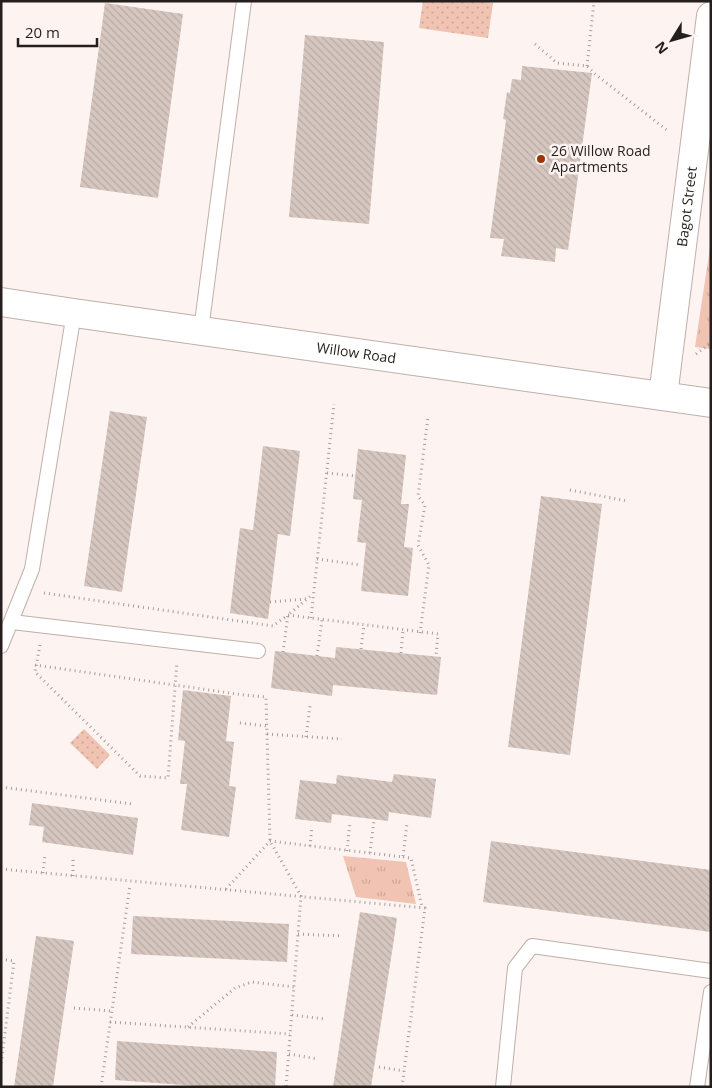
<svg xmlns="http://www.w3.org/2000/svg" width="712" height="1088" font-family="'Open Sans',sans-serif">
<defs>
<pattern id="grass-dots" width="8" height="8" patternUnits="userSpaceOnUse" patternTransform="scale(1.25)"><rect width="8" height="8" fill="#f0c3b3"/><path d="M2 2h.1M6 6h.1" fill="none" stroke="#cea799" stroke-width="1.8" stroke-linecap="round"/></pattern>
<pattern id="park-tufts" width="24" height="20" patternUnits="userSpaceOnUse" patternTransform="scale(1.25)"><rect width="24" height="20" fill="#f0c3b3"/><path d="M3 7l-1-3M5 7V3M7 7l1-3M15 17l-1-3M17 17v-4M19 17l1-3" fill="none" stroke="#cea799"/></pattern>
<pattern id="building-back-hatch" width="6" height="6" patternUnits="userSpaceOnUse" patternTransform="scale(1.25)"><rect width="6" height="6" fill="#d6c6c0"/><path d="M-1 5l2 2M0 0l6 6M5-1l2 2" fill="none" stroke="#b8aaa4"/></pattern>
</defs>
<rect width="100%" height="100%" fill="#fdf3f0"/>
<path fill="url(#grass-dots)" d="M423,1H481L493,3L488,38L419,28Z
M84,729L110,755L97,769L70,743Z"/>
<path fill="url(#park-tufts)" d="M711,241V349L695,347Z
M343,856L406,862L416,904L356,897Z"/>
<path fill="url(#building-back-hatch)" d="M105,3L183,14L158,198L80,187Z
M305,35L384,42L369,224L289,217Z
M522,66L592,73L568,250L556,248L555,262L501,256L504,239L490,238L506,120L503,119L507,92L510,93L512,79L521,80Z
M110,411L147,417L122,592L84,586Z
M263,446L300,451L290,536L278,534L268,619L230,613L240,528L253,530Z
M358,449L406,455L401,504H409L404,547L413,548L408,596L361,591L366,543L357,542L362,500L353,499Z
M541,496L602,504L570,755L508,747Z
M336,647L441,657L437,695L333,685L332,696L271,688L275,651L335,658Z
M183,690L231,696L226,741L234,742L229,786L236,787L229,837L181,830L187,784H180L185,741L178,740Z
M394,774L436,779L431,818L389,812L388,821L332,814L331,823L295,819L300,780L336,784L337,775L392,782Z
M32,803L138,818L133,855L42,842L44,827L29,825Z
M491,841L711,870V932L483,902Z
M360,912L397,918L394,939L371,1087H333Z
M133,916L289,924L287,962L131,954Z
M36,936L74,941L58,1051L53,1087H14Z
M117,1041L277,1052L275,1087H212L115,1080Z"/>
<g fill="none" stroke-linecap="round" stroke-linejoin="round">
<defs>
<path id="lane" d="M201,330L244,1
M12,622L258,651
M1,646L32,569L74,313
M503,1087L515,968L532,946L711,971
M697,1087L711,992"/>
<g id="street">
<path id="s1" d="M663,396L711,16"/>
</g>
<g id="secondary">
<path id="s2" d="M1,302L74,313L711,403"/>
</g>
</defs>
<use href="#lane" stroke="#bfafaa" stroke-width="16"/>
<use href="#street" stroke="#bfafaa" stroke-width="30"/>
<use href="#secondary" stroke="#bfafaa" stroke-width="30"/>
<path stroke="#a69e9b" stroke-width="3" stroke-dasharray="1 4" stroke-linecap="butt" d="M535,44L557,63L587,66L595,74L668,131
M587,66L594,1
M696,354L711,343
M327,473L356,476
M570,490L627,501
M317,559L361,565
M44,593L273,626L288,615L438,634L436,655
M270,602L306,599
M311,618L334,404
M420,633L429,565L418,545L425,505L418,496L428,417
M40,645L35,672L140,776L168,778L177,662
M361,649L364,625
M283,652L288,615L313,594
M401,653L403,630
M317,656L322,620
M35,665L244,695L266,697L270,841L301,896L286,1087
M240,723L267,726
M267,734L342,739
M306,737L310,706
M1,787L132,804
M310,846L312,826
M347,851L350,822
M370,853L374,820
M403,857L411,858L422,907
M1,869L425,908L402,1087
M43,873L45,854
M73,876V857
M226,889L270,841L403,857L407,823
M298,934L343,936
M1,959L14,961L1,1065
M74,1008L111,1011
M292,1015L325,1019
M110,1022L290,1034
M188,1027L235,988L252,982L294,987
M289,1054L318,1059
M379,1067L404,1071
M101,1087L130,885"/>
<use href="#lane" stroke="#fff" stroke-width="14"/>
<use href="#street" stroke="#fff" stroke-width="28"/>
<use href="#secondary" stroke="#fff" stroke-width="28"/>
</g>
<circle fill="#9a3505" stroke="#fdf3f0" stroke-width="2" cx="541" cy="159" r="5"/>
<g text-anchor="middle" stroke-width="5" stroke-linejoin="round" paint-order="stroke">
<g font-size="14" fill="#241f1c" stroke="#fdf3f0" text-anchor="start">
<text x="551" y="156">26 Willow Road<tspan x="551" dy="16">Apartments</tspan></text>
</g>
<g font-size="14" fill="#241f1c" stroke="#fdf3f0">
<text dy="5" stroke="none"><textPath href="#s1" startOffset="191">Bagot Street</textPath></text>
<text dy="5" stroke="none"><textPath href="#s2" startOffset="359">Willow Road</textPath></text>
</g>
</g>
<rect width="712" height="1088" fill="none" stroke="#241f1c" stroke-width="5"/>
<g transform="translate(672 40) rotate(233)" stroke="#fdf3f0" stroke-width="4" paint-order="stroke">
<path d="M0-4L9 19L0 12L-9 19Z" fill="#241f1c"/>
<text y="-8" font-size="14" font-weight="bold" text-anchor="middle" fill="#241f1c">N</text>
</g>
<path d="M18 38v8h79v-8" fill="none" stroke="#241f1c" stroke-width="2.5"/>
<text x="25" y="38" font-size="15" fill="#241f1c" stroke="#fdf3f0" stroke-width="4" paint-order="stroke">20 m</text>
</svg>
